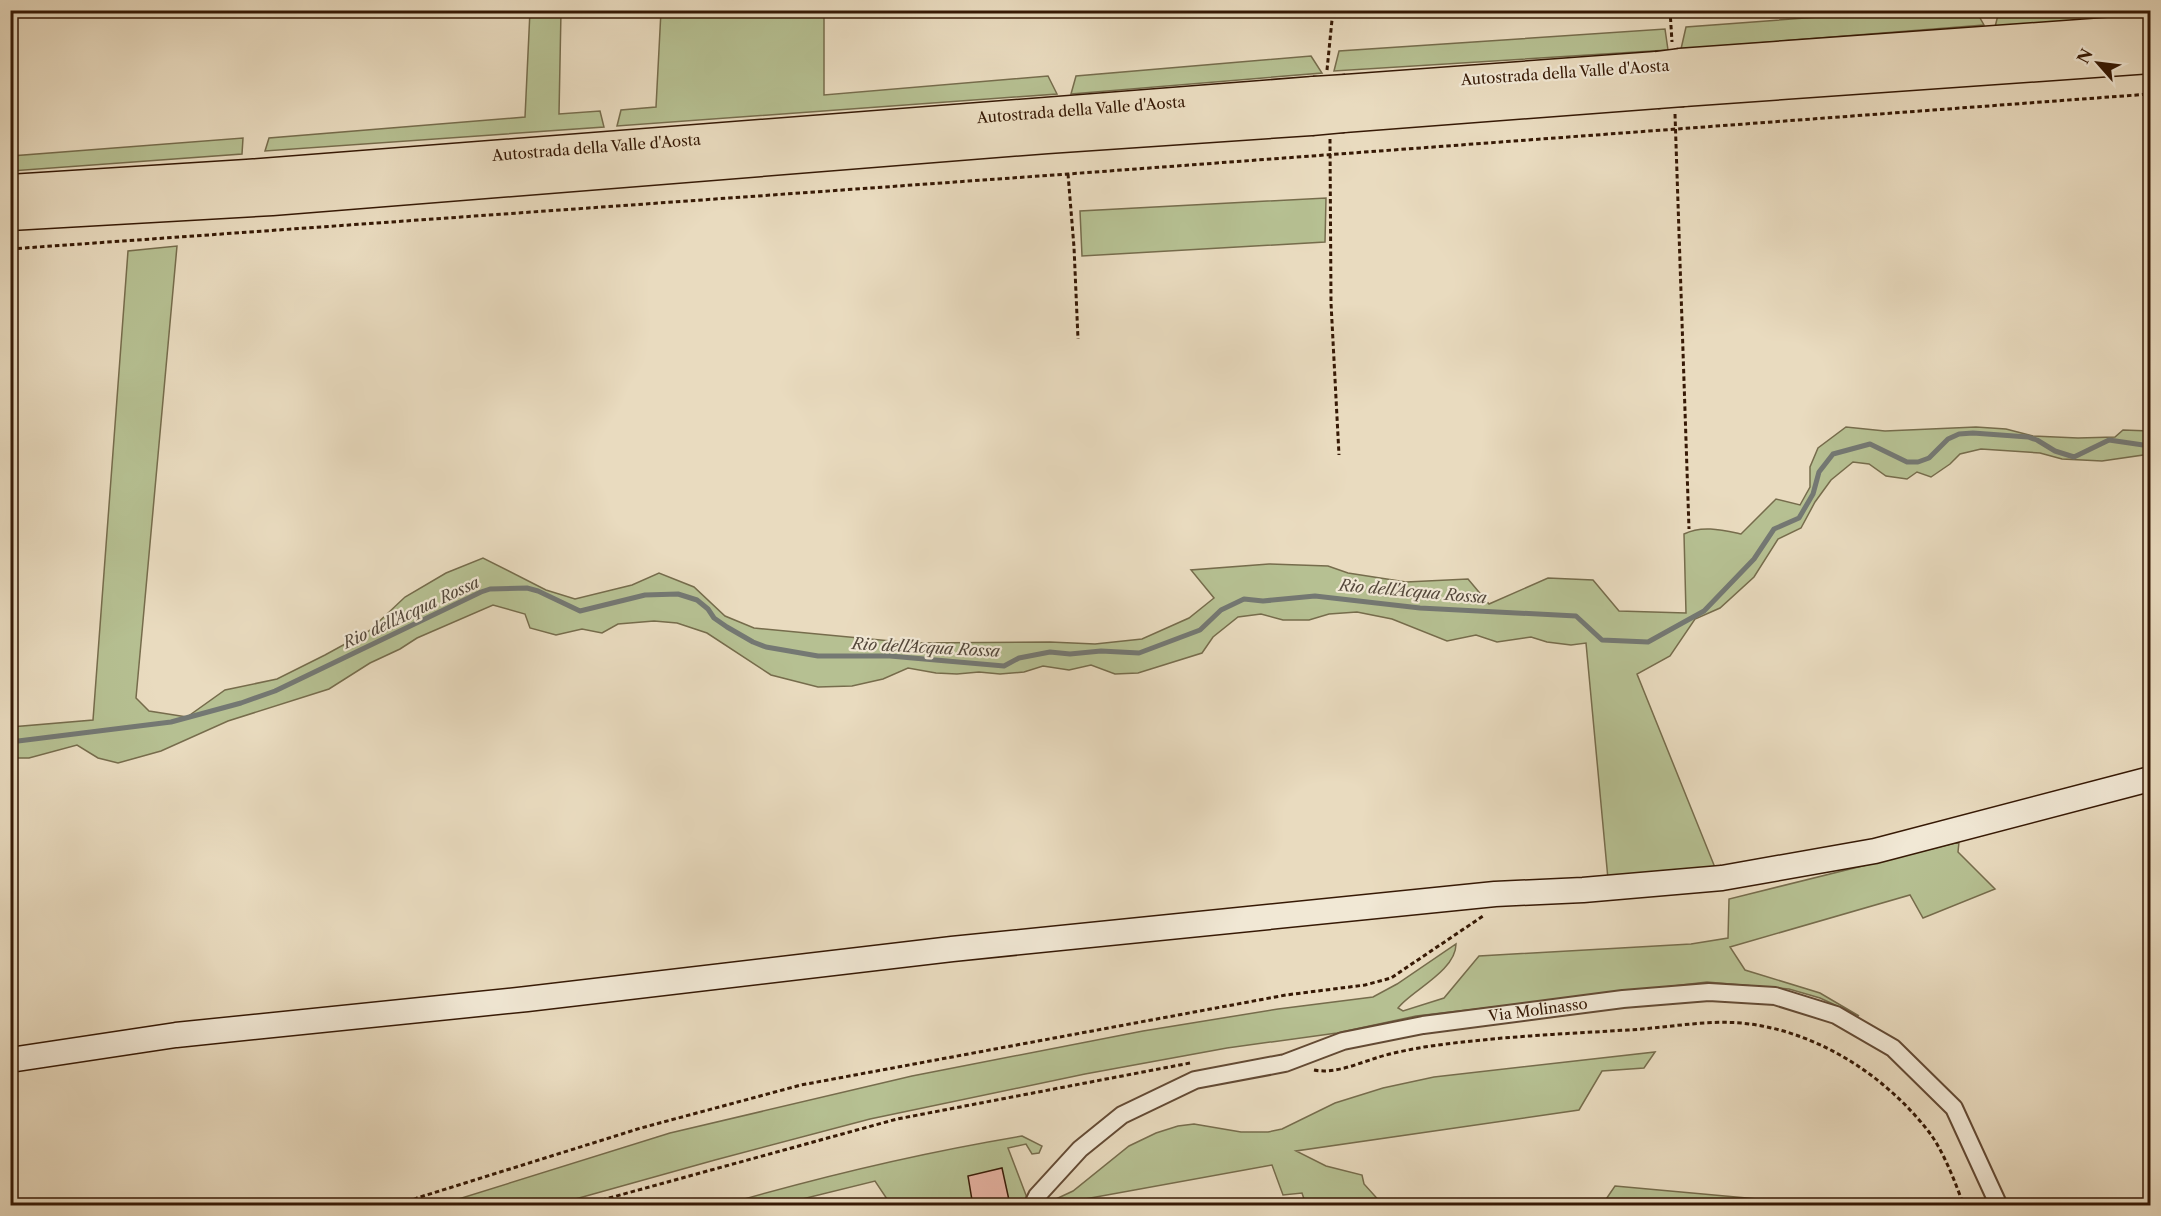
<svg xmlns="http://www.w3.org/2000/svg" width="2161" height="1216" font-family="'Libre Caslon Text',serif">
<rect width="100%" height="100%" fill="#e9dbbf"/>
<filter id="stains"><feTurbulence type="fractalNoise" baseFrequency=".00333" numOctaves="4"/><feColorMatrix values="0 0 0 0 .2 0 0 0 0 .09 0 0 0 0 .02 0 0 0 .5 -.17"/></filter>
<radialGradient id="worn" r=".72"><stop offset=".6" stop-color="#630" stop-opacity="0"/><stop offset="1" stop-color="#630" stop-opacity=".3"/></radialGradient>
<path fill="#b6c092" stroke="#766c4c" stroke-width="1.5" d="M530,11H561L559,114L600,111L604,127L265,151L269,138L525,117Z
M661,11H824V95L1048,76L1057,94L617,126L621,110L656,107Z
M1900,11H1976L1984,25L1681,49L1686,27Z
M1999,11H2150V14L1995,27Z
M1665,29L1668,50L1334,71L1339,51Z
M1311,56L1322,73L1071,94L1076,76Z
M243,138L242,154L11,171V156Z
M1326,198L1325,242L1082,256L1080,211Z
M177,246L136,698L149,711L187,717L225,690L277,679L325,655L369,631L405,597L446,573L483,558L546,590L575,599L632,585L659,573L694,587L725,616L754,628L912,643L1050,642L1095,644L1142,639L1189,618L1214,598L1191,570L1269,564L1328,566L1348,573L1406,582L1468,579L1489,604L1548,578L1593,580L1619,611L1686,613L1684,534C1702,525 1722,530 1741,534L1776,499L1800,505L1810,487V467L1818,448L1846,427L1885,431L1976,427L2006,429L2033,436L2078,438L2115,437L2123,430L2150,431V454L2102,461L2062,459L2040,453L1981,449L1960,454L1950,464L1931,477L1917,472L1907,479L1886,476L1869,464L1853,462L1831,480L1815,502L1801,528L1778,539L1754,577L1720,608L1695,619L1670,656L1637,674L1716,870L1608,879L1586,643L1571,645L1547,642L1531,637L1497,642L1476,635L1447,641L1392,619L1357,612L1329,614L1309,620H1283L1261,614L1238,617L1213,637L1202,653L1138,673L1115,674L1091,665L1069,670L1043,666L1024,672L1000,674L979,672L957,674L936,673L908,668L883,679L852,686L818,687L771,675L707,633L677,623L654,621L618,624L602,633L582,629L556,635L530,628L525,614L493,605L417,638L400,649L370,663L329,689L228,721L161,751L118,763L98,758L77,745L29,758H11V727L93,720L128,251Z
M1959,842L1958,852L1995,889L1923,918L1910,895L1730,947L1745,970L1820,993L1859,1016L1820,998L1789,989L1707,982L1416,1016L1337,1033L1227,1048L1085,1074L870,1119L715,1160L554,1205L436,1206L670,1133L912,1076L1143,1031L1278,1009L1373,997L1397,984L1456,944C1456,971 1411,991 1398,1008L1403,1011L1444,998L1479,956L1691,944L1728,938L1729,899Z
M1655,1052L1644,1068L1602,1071L1579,1110L1296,1151L1326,1166L1362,1175L1364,1184L1383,1205H1306L1302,1193L1283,1195L1272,1165L1052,1205L1042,1206V1200L1056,1199L1073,1191L1129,1146L1156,1133L1178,1126L1194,1124L1241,1132H1268L1282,1129L1335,1103L1383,1088L1434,1077Z
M1022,1136L1042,1146L1039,1153L1032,1154L1026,1144L1008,1148L1029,1203L1027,1205H891L875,1181L778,1205L720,1206C819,1177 920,1153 1022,1136Z
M1615,1186L1801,1203L1931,1200L1933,1205H1602Z"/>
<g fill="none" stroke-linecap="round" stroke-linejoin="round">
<path stroke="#747873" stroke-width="5" d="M10,742L171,722L241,703L275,691L481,592L490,589L527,588L538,591L580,611L645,595L678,594L697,600L708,609L714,618L727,627L753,642L766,647L818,656H890L1004,666L1019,658L1050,652L1070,654L1101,651L1139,653L1200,630L1221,610L1244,599L1263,601L1315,596L1420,608L1576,616L1602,640L1648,642L1704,611L1754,559L1774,529L1799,518L1813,494L1819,472L1833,454L1870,444L1907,462H1918L1929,458L1948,439L1959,434L1973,433L2028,437L2037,440L2055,451L2074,457L2109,440L2150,446"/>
</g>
<path fill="#e8b4a4" stroke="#361905" stroke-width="1.5" d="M1002,1168L1009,1200L985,1206H973L968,1176Z"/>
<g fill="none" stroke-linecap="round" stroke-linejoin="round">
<defs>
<g id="minor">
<path id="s1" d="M1032,1206L1037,1196L1080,1149L1122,1115L1195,1080L1285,1063L1343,1041L1423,1025L1623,999L1709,992L1775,996L1836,1015L1893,1048L1954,1108L1999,1206"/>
</g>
<path id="secondary" d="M10,1060L176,1035L527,999L952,949L1495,894L1583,890L1722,878L1875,851L2150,779"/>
<g id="motorway">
<path d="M1680,64L2150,30"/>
<path d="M1346,90L1657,67"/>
<path d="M1683,91L2150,58"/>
<path d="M1343,117L1657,93"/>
<path id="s2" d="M10,190L247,175L1314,92"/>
<path d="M10,215L272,200L1047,138L1311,120"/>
</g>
</defs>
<use href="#minor" stroke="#634a34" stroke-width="20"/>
<use href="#secondary" stroke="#361905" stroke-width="27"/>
<use href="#motorway" stroke="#361905" stroke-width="33"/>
<path stroke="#361905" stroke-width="3" stroke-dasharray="4.5 3" stroke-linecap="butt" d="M1670,10L1672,42
M1327,70L1333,10
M1675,114L1689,529
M1330,139L1331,303L1339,455
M1068,174L1074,247L1078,339
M10,249L1068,174L2150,94
M1314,1070C1334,1074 1357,1064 1376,1058C1391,1053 1408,1050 1424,1047C1492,1037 1560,1034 1628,1030C1666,1028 1703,1020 1741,1023C1815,1030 1884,1074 1929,1132C1944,1152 1955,1182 1964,1206
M400,1206L417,1198L641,1128L801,1085L1286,995L1365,985L1391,978L1483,916
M580,1206L897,1119L1190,1063"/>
<use href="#minor" stroke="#f1e8d5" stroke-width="16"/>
<use href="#secondary" stroke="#f1e8d5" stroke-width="24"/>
<use href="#motorway" stroke="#e9dbbf" stroke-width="30"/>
<defs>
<path id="motorway-bridge" d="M1657,67L1680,64
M1314,92L1346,90
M1657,93L1683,91
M1311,120L1343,117"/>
</defs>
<use href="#motorway-bridge" stroke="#361905" stroke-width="33" stroke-linecap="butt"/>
<use href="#motorway-bridge" stroke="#e9dbbf" stroke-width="30"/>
</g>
<g text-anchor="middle" stroke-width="4.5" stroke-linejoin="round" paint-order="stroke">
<g font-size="15" fill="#361905" stroke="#f1e8d5">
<text transform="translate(1565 73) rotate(-4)" y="5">Autostrada della Valle d'Aosta</text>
<text dy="5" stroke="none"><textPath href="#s2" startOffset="1074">Autostrada della Valle d'Aosta</textPath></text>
<text dy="5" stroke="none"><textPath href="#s2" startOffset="588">Autostrada della Valle d'Aosta</textPath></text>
<text dy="5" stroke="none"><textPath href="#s1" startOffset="561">Via Molinasso</textPath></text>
</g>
<g font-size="16" font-style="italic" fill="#55493c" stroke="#f1e8d5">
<text transform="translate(1413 591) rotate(5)" y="6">Rio dell'Acqua Rossa</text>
<text transform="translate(411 612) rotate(-25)" y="6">Rio dell'Acqua Rossa</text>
<text transform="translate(926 647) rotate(3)" y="6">Rio dell'Acqua Rossa</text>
</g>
</g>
<rect width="2161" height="1216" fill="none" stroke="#e9dbbf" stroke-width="36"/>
<rect x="12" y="12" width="2137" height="1192" fill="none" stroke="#361905" stroke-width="3"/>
<rect x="18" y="18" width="2125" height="1180" fill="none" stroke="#361905" stroke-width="1.5"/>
<g transform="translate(2098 63) rotate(298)" stroke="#f1e8d5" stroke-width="4.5" paint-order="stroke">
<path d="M0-4.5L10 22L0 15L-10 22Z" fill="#361905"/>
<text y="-9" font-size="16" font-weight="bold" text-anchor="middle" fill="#361905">N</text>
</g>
<rect width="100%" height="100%" filter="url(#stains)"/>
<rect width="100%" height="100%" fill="url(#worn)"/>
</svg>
